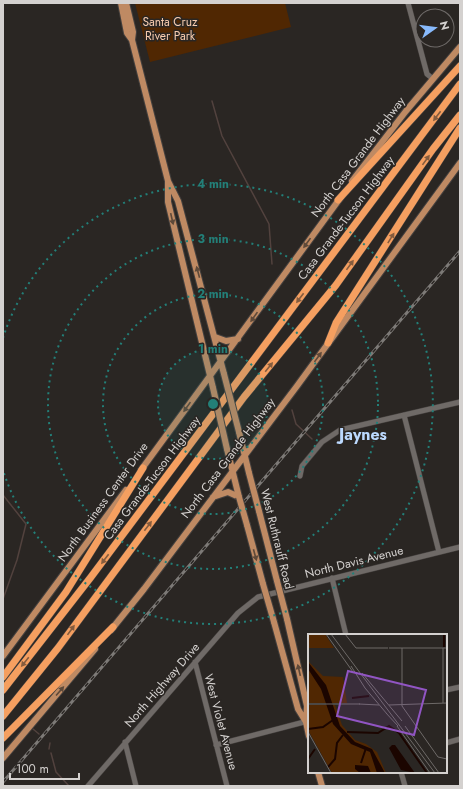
<svg xmlns="http://www.w3.org/2000/svg" width="463" height="789" font-family="Jost,sans-serif">
<rect width="100%" height="100%" fill="#2a2623"/>
<path fill="#502702" d="M135,3H285L291,27L150,62Z"/>
<g fill="none" stroke-linecap="round" stroke-linejoin="round">
<path stroke="#52423e" stroke-width="1.5" d="M212,101L222,136L269,224L272,264
M292,410L296,424L312,439
M3,495L26,524L17,560L3,599
M33,729L39,734
M49,749L50,743
M51,753L56,772L69,786"/>
<defs>
<path id="minor" d="M408,3L427,74L433,79
M404,415L439,552
M300,476L302,466L322,442L340,430L460,402
M332,578L346,635
M195,662L227,786
M446,690L460,687
M125,742L136,786
M446,743L460,739
M216,745L308,721
M401,772L405,786
M88,786L238,613L258,597L460,547"/>
<path id="major" d="M121,3L127,33L132,40
M126,3L133,32L132,40L168,181L178,201L224,374
M352,181L406,111L460,47
M168,182V202L213,388
M215,337L226,341L238,339
M239,432L249,473
M227,449L239,497
M141,470L341,197
M213,497L228,492L239,497
M259,511L277,581
M247,525L263,584
M287,619L307,706L306,722
M274,622L298,709L306,722L309,736
M111,630L144,589L297,386L460,163
M3,656L126,490
M3,758L95,649
M318,772L322,786"/>
<path id="highway" d="M338,200L460,66
M328,343L336,323L460,128
M3,677L66,592L143,468
M3,690L91,577L460,84
M3,716L58,648L244,397L336,285L433,149L460,115
M3,738L113,627"/>
</defs>
<use href="#minor" stroke="#45413f" stroke-width="6"/>
<use href="#major" stroke="#45413f" stroke-width="8"/>
<use href="#highway" stroke="#45413f" stroke-width="8"/>
<use href="#minor" stroke="#6f6a67" stroke-width="5"/>
<use href="#major" stroke="#bf8a63" stroke-width="6"/>
<use href="#highway" stroke="#f59f60" stroke-width="7"/>
<defs>
<path id="rail" d="M3,782L460,251"/>
</defs>
<use href="#rail" stroke="#7d7a77" stroke-width="3"/>
<use href="#rail" stroke="#2a2623" stroke-width="1.5" stroke-dasharray="4.5" stroke-linecap="butt"/>
<defs>
<path id="major-bridge" d="M224,374L239,432
M213,388L227,449
M249,473L259,511
M239,497L247,525
M277,581L287,619
M263,584L274,622"/>
</defs>
<use href="#major-bridge" stroke="#45413f" stroke-width="8" stroke-linecap="butt"/>
<use href="#major-bridge" stroke="#bf8a63" stroke-width="6"/>
</g>
<defs><path id="oneway-solid" d="M-6-.8H1V-3.2L6.5 0L1 3.2V.8H-6Z"/></defs>
<g fill="#855c3e">
<use href="#oneway-solid" transform="translate(437 116) rotate(127)"/>
<use href="#oneway-solid" transform="translate(426 160) rotate(-54)"/>
<use href="#oneway-solid" transform="translate(391 238) rotate(-58)"/>
<use href="#oneway-solid" transform="translate(350 265) rotate(-54)"/>
<use href="#oneway-solid" transform="translate(300 298) rotate(127)"/>
<use href="#oneway-solid" transform="translate(269 367) rotate(-51)"/>
<use href="#oneway-solid" transform="translate(148 526) rotate(-53)"/>
<use href="#oneway-solid" transform="translate(105 559) rotate(127)"/>
<use href="#oneway-solid" transform="translate(71 630) rotate(-54)"/>
<use href="#oneway-solid" transform="translate(25 662) rotate(129)"/>
</g>
<g fill="#5e4939">
<use href="#oneway-solid" transform="translate(172 219) rotate(77)"/>
<use href="#oneway-solid" transform="translate(307 243) rotate(126)"/>
<use href="#oneway-solid" transform="translate(198 272) rotate(-105)"/>
<use href="#oneway-solid" transform="translate(254 317) rotate(125)"/>
<use href="#oneway-solid" transform="translate(318 357) rotate(-54)"/>
<use href="#oneway-solid" transform="translate(187 407) rotate(125)"/>
<use href="#oneway-solid" transform="translate(255 555) rotate(75)"/>
<use href="#oneway-solid" transform="translate(299 670) rotate(-103)"/>
<use href="#oneway-solid" transform="translate(60 691) rotate(-49)"/>
</g>
<circle cx="213" cy="404" r="55" fill="#237f78" fill-opacity=".12"/>
<g fill="none" stroke="#237f78" stroke-width="2" stroke-dasharray="2 4">
<circle cx="213" cy="404" r="55"/>
<circle cx="213" cy="404" r="110"/>
<circle cx="213" cy="404" r="165"/>
<path d="M3 338A220 220 0 1 1 3 470"/>
</g>
<g text-anchor="middle" stroke-width="3" stroke-linejoin="round" paint-order="stroke">
<g font-size="12" fill="#f8ccaf" stroke="#2a2623">
<text x="170" y="26">Santa Cruz<tspan x="170" dy="14">River Park</tspan></text>
</g>
<g font-size="12" fill="#d4d1cf" stroke="#2a2623">
<text transform="translate(358 157) rotate(-53)" y="4">North Casa Grande Highway</text>
<text transform="translate(346 218) rotate(-53)" y="4">Casa Grande-Tucson Highway</text>
<text transform="translate(228 458) rotate(-53)" y="4">North Casa Grande Highway</text>
<text transform="translate(152 478) rotate(-53)" y="4">Casa Grande-Tucson Highway</text>
<text transform="translate(103 502) rotate(-54)" y="4">North Business Center Drive</text>
<text transform="translate(277 539) rotate(76)" y="4">West Ruthrauff Road</text>
<text transform="translate(354 562) rotate(-14)" y="4">North Davis Avenue</text>
<text transform="translate(162 685) rotate(-49)" y="4">North Highway Drive</text>
<text transform="translate(221 722) rotate(75)" y="4">West Violet Avenue</text>
</g>
<g font-size="16" font-weight="bold" fill="#bcd9fe" stroke="#2a2623">
<text x="363" y="440">Jaynes</text>
</g>
</g>
<g transform="translate(308 634)">
<rect width="139" height="139" fill="#2a2623"/>
<path d="M0,0H17L26,14H0ZM0,27L15,42L35,43L39,69H0ZM0,71H27L34,91L47,106L58,110L69,118L78,139H24L0,96Z" fill="#502702"/>
<path d="M0,28L18,51L32,92L47,108L64,115L77,139H69L62,118L43,110L25,90L13,55L0,35ZM84,111H87L107,139L93,136L81,114ZM47,131L60,132L63,139H52L47,135Z" fill="#1b0500"/>
<path fill="none" stroke="#1b0500" stroke-width="2" d="M136,13V0M44,64L61,62M0,95L15,93L25,86M39,98L70,99L81,92L91,99L119,139M0,125L7,115M53,129L58,114M20,133L27,125L29,109L35,101"/>
<path fill="none" stroke="#6e6a68" stroke-width="1" d="M18,0L45,38M23,0L127,139M37,0L48,14H80M81,14H139M94,14V72L130,123L139,125M43,32L57,54M54,39L94,87M57,54L79,80M135,69V14M0,70H30M30,70H52M51,70L71,71M81,71L139,69M78,79L90,92M89,92L122,139M97,92L131,139M0,98L23,139"/>
<path fill="#9155c3" fill-opacity="0.15" stroke="#9155c3" stroke-width="2" d="M40,37L118,56L106,101L29,82Z"/>
<rect width="139" height="139" fill="none" stroke="#d4d1cf" stroke-width="2"/>
</g>
<circle cx="213" cy="404" r="6" fill="#237f78" stroke="#2a2623" stroke-width="2"/>
<g font-size="12" text-anchor="middle" font-weight="bold" fill="#237f78" stroke="#2a2623" stroke-width="3" stroke-linejoin="round" paint-order="stroke">
<text x="213" y="188">4 min</text>
<text x="213" y="243">3 min</text>
<text x="213" y="298">2 min</text>
<text x="213" y="353">1 min</text>
</g>
<rect width="463" height="789" fill="none" stroke="#d4d1cf" stroke-width="8"/>
<g transform="translate(435 28) rotate(76)"><circle r="19" fill="#2a2623" stroke="#6e6a68"/>
<path d="M0-3L7 15L0 10L-7 15Z" fill="#88bafc"/>
<text y="-6" font-size="11" font-weight="bold" text-anchor="middle" fill="#d4d1cf">N</text>
</g>
<path d="M10 773v6h69v-6" fill="none" stroke="#d4d1cf" stroke-width="2"/>
<text x="16" y="773" font-size="12" fill="#d4d1cf" stroke="#2a2623" stroke-width="3" paint-order="stroke">100 m</text>
</svg>
